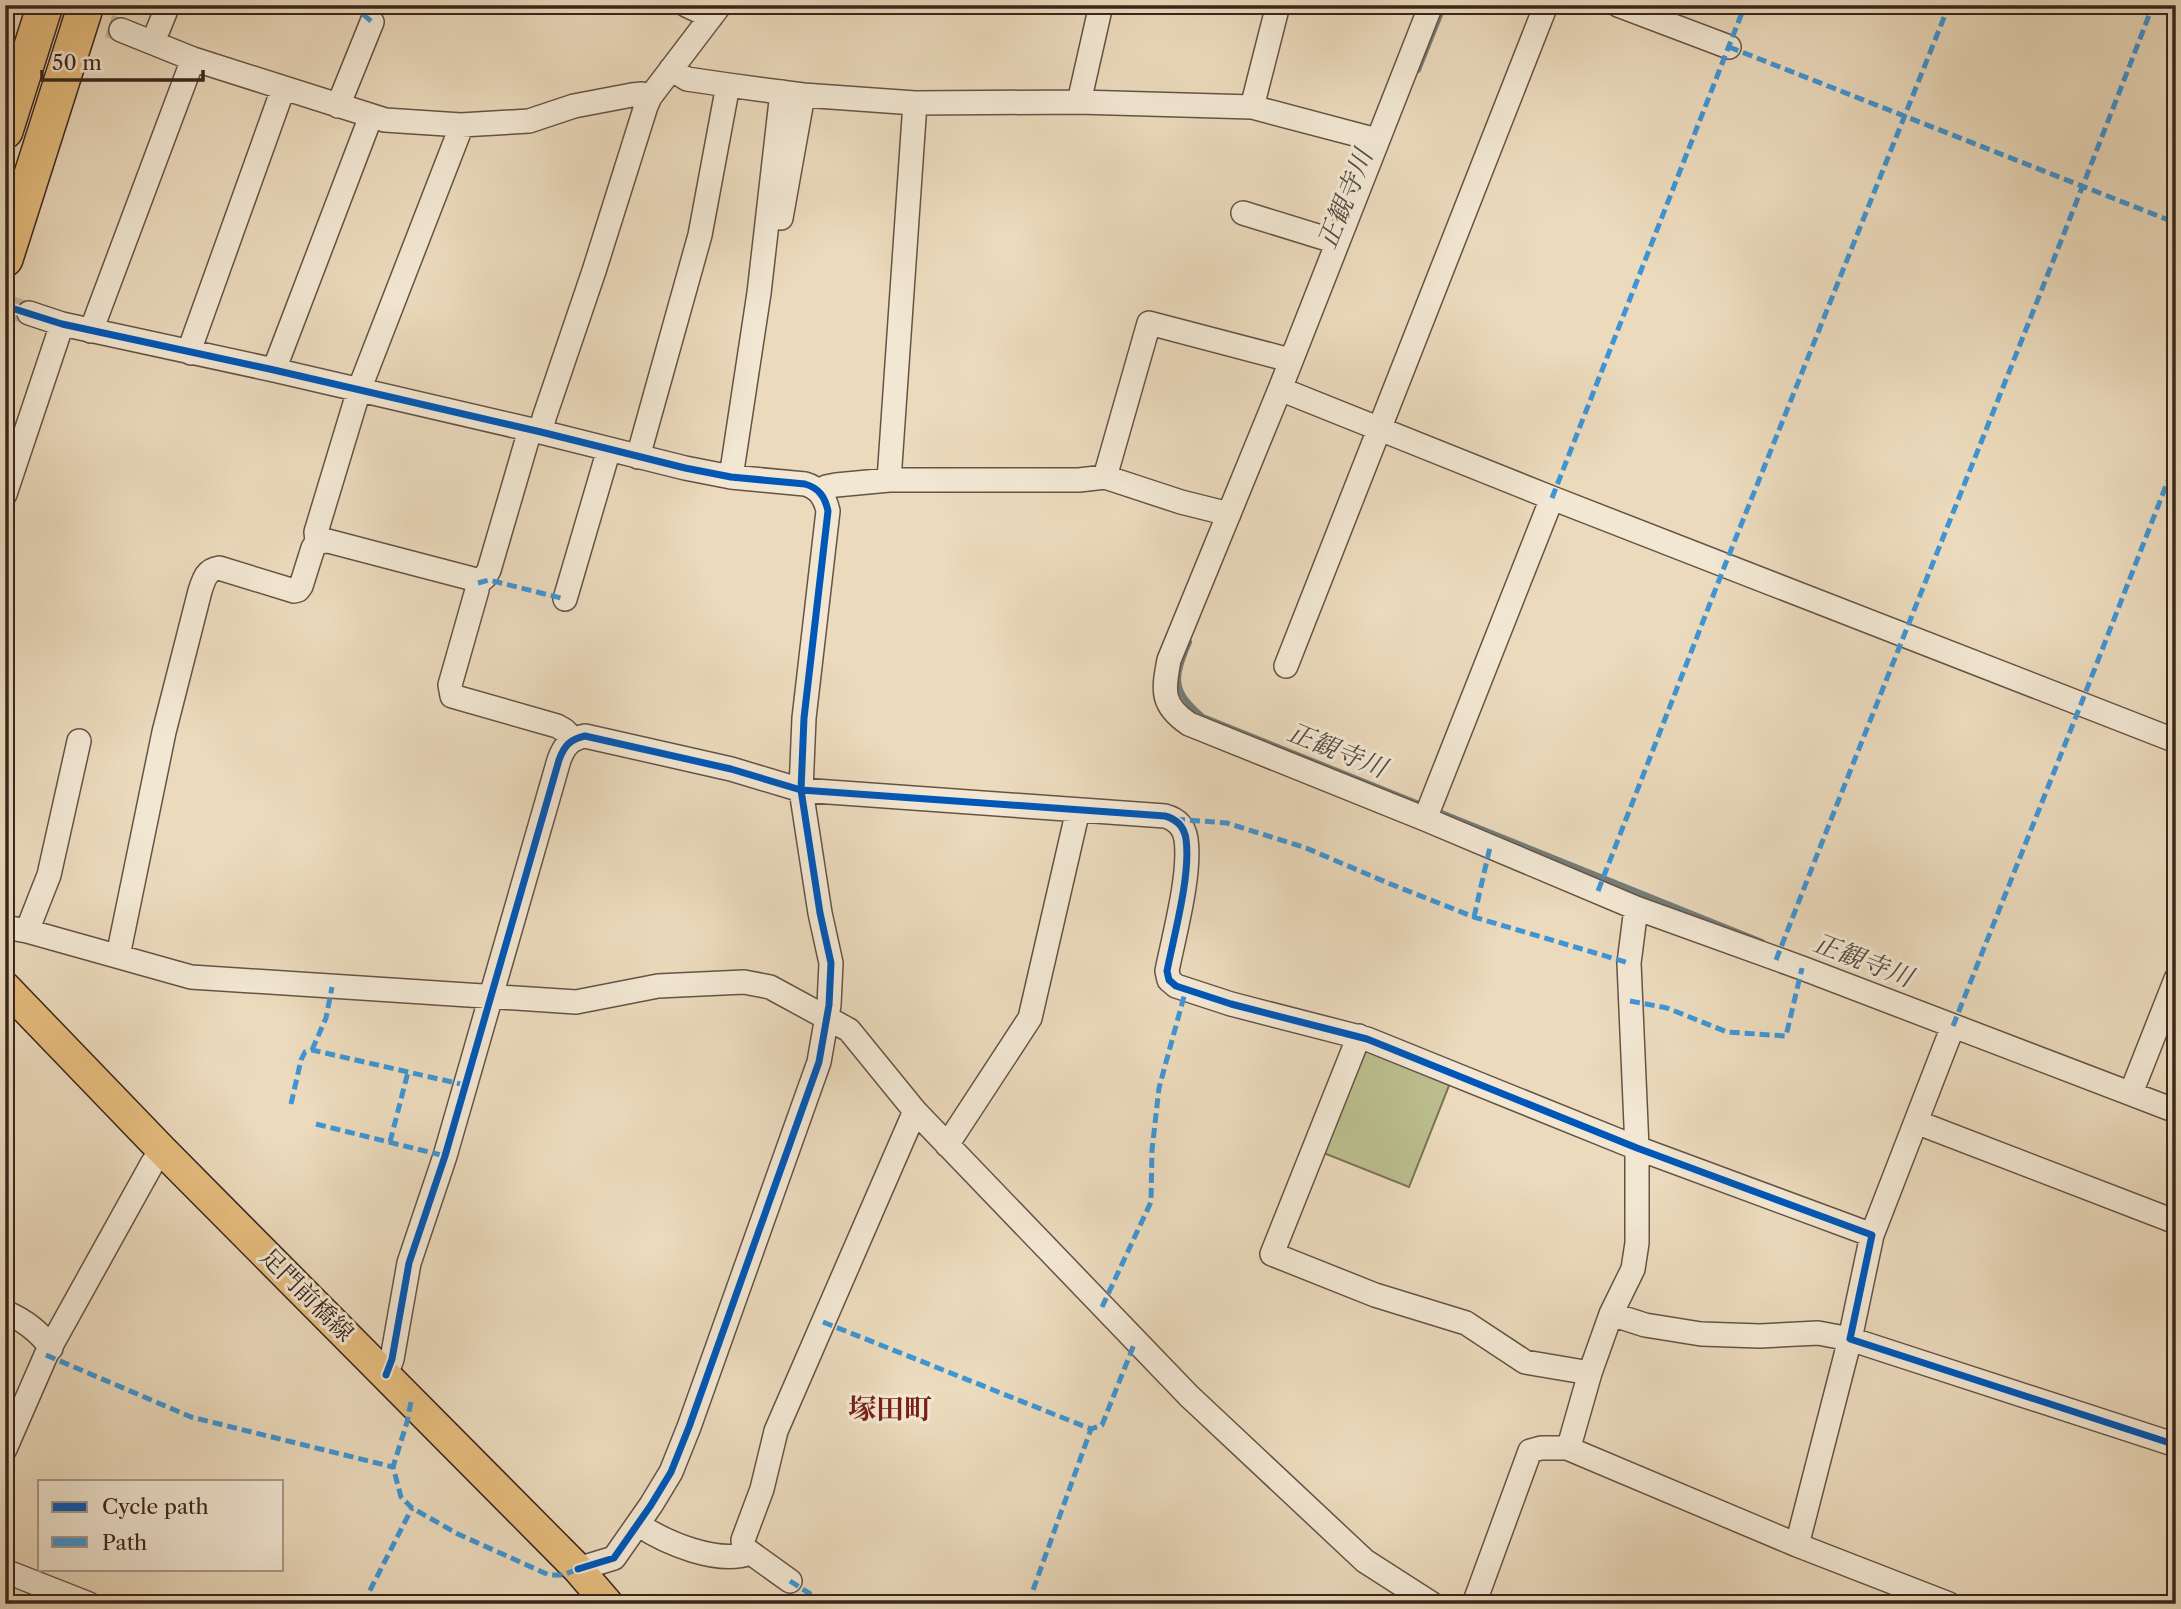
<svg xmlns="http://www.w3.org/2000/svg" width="2181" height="1609" font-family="'Libre Caslon Text','Noto Serif JP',serif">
<rect width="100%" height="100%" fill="#ebdabc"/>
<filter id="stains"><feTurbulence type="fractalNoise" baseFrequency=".00286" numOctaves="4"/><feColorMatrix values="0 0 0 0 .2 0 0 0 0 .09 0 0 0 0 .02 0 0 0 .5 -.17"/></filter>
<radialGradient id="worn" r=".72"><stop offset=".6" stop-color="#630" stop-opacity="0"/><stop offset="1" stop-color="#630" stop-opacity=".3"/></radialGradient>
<path fill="#bbbe8e" stroke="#7a7256" stroke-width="2" d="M1367,1049L1450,1083L1409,1187L1321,1152L1358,1052Z"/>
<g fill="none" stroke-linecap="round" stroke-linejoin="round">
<path stroke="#737e7a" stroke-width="6" d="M1418,70L1444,5
M1189,642C1174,678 1171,690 1203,717L1424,806
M1434,810L1762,942"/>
<path stroke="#c7b69c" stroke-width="23" stroke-dasharray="23 11" stroke-linecap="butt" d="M44,5L121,30
M5,306L29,313"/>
<defs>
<path id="minor" d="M686,5L711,17
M1431,5L1280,389L1169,660C1163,691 1161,705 1189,724L1425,819L1636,908L1802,968L2176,1111
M1618,5L1729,47
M121,30L193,59L385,120L461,125L529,121L574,106L632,95L642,94L650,97
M153,42L168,5
M671,69L687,79L728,85L803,95L915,103L1079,102L1252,107L1377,140
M1079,102L1101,5
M338,106L372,22
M1252,107L1278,5
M1243,213L1337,242
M781,218L803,95
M29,313L62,324L274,370L541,432L685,468L731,477L805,484C819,488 825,497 828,511L804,718L801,790L820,913L831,963L829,1005L819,1062L689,1427L671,1472L651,1505L614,1558L578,1569
M91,331L193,59
M191,353L193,340L283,89
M274,370L371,116
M1280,389L1552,498L2176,741
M541,432L544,418L594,271L646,106L650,97L720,5
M638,457L700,235L728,85
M731,477L759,293L782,92
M1105,477L1149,323L1290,360
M889,480L915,103
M819,492L826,487L836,485L889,480H1079L1105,477L1181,502L1229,514
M5,494L62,324
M317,542L316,532L359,390L458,135L461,125
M478,583L485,577L489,570L530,430
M565,599L609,449
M1286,666L1546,5
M1425,819L1552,498
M5,927L27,931L191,977L576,1002L658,986L744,982L770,987L849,1030L915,1111L1189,1396L1365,1561L1432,1604
M27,931L49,875L79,741
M118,956L164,732L200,591C204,579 206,570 219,568L294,591L298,590L301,586L313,548L317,542L328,541L473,579L478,583L477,590L450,685L452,696L557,726L564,730L573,739
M1359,1036L1272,1254L1375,1295L1466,1323L1525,1362L1590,1373
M2131,1093L2176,979
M1916,1122L2176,1222
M947,1145L1030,1018L1078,810
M1872,1235L1953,1026
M5,1312C24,1320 39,1331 51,1348
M1611,1314L1645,1325L1701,1334L1760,1336L1818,1333L1850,1339L1797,1545L1949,1604
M386,1375L392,1359L409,1263L445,1156L559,760C564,746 570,739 585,736L731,769L801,790L1165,816C1176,819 1184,826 1186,839C1191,875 1174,935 1167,971L1169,980L1176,986L1231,1004L1367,1039L1637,1148L1872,1235L1850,1339L2176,1445
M1567,1448L1797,1545
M5,1449L46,1355L152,1164L162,1150
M639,1525C666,1543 718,1565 750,1553
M5,1571L89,1604
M790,1581L744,1548L743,1540L762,1489L776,1431L915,1111
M1474,1604L1530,1451L1541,1448H1567L1570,1443L1590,1373L1611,1314L1633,1269L1637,1243V1148L1629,963L1636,908"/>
<path id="major" d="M5,987L162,1150L578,1569L608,1604"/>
<path id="highway" d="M5,131L45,5
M5,259L86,5"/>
</defs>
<use href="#minor" stroke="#665345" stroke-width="26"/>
<use href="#major" stroke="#39261d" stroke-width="33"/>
<use href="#highway" stroke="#39261d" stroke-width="38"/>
<use href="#minor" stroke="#f2e7d3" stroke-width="23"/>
<use href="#major" stroke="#e6bd7e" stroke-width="30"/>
<use href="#highway" stroke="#e6bd7e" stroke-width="35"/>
<path stroke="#3e95d5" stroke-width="5" stroke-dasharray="10 5" stroke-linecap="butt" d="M352,5L372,22
M1729,47L2176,223
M1552,498L1745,5
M478,583L489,580L565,599
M1175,819L1227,823L1306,848L1388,883L1474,917L1629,963
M1598,891L1725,565L1949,5
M1474,917L1490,847
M1776,960C1900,641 2030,325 2153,5
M1630,1001L1667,1008L1727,1032L1786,1036L1802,968
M1953,1026L2081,704L2176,460
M312,1050L326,1018L332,987
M291,1104L301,1060L305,1052L312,1050L465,1085
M316,1124L445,1156
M390,1142L408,1072
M1102,1307L1151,1202L1152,1150L1159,1088L1186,989
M823,1322L1091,1429L1102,1425L1135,1342
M46,1355L191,1417L393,1467
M411,1402L407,1422L393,1467L401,1497L412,1508L458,1534L549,1575H563L578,1569
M790,1581L826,1604
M363,1604L412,1508
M1028,1604L1091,1429"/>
<defs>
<path id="cycleway" d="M5,306L62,324L274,370L541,432L685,468L731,477L805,484C819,488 825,497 828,511L804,718L801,790L820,913L831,963L829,1005L819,1062L689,1427L671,1472L651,1505L614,1558L578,1569
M386,1375L392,1359L409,1263L445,1156L559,760C564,746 570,739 585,736L731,769L801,790L1165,816C1176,819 1184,826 1186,839C1191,875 1174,935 1167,971L1169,980L1176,986L1231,1004L1367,1039L1637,1148L1872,1235L1850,1339L2176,1445"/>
</defs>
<use href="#cycleway" stroke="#f2e7d3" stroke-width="11"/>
<use href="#cycleway" stroke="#0057b8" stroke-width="7"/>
</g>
<g text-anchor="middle" stroke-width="6" stroke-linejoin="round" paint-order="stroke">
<g font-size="24" fill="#39261d" stroke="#f2e7d3">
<text transform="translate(307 1295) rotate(45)" y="8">足門前橋線</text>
</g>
<g font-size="26" font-style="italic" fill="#514b44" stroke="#f2e7d3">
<text transform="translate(1345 199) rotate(-68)" y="9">正観寺川</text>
<text transform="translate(1337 750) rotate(22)" y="9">正観寺川</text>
<text transform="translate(1863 960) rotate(21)" y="9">正観寺川</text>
</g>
<g font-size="28" font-weight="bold" fill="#7a1f14" stroke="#f2e7d3">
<text x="890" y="1419">塚田町</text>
</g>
</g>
<rect width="2181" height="1609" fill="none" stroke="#ebdabc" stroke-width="28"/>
<rect x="7" y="7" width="2167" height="1595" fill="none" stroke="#39261d" stroke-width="3.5"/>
<rect x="14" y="14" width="2153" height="1581" fill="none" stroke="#39261d" stroke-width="2"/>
<rect x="38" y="1480" width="245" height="91" fill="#f2e7d3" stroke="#a89a8a" stroke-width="2"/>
<rect x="52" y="1502" width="35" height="10" fill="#0057b8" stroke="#a89a8a" stroke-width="2"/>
<text x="102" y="1514" font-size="21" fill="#39261d">Cycle path</text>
<rect x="52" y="1537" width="35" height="10" fill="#3e95d5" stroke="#a89a8a" stroke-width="2"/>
<text x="102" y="1550" font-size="21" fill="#39261d">Path</text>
<path d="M42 70v10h161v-10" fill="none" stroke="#39261d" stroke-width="3.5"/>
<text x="52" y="70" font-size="21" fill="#39261d" stroke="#f2e7d3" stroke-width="5" paint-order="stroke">50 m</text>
<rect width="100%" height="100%" filter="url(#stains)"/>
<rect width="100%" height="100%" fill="url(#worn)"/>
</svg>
